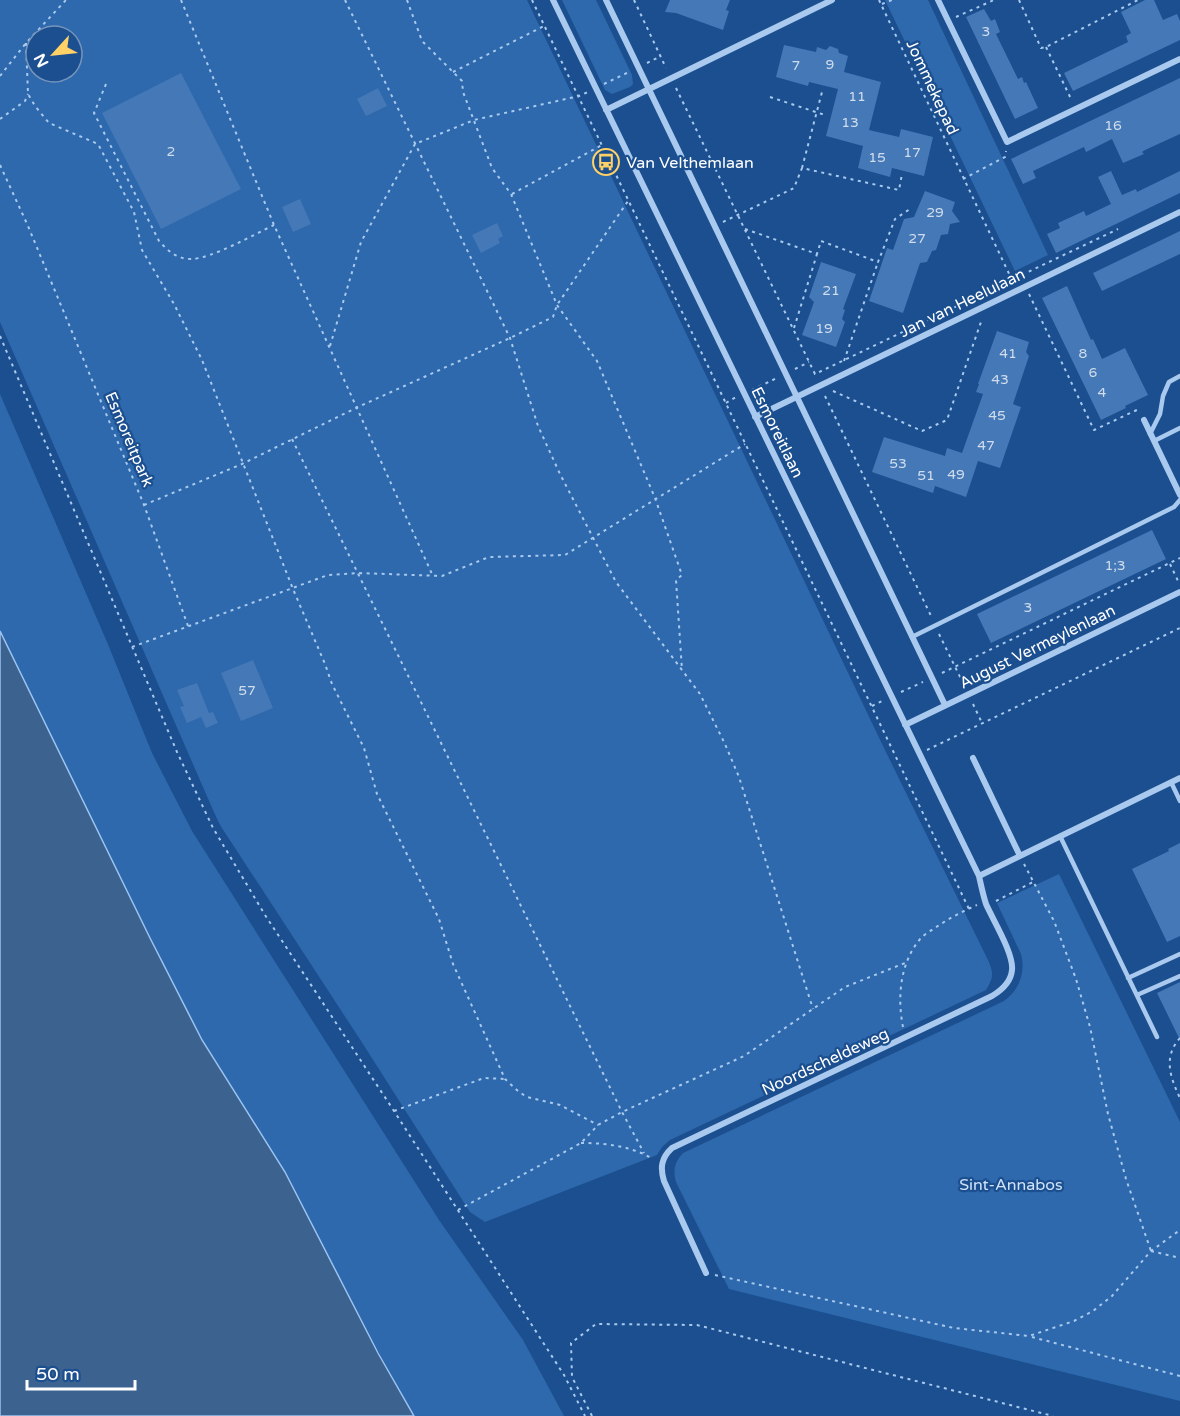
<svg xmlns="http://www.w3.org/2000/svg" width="1180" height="1416" font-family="'Varela Round',sans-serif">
<rect width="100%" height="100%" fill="#1b4f8f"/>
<path fill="#2e69ad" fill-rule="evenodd" d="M0,0H527L883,746L987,958C994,973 994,977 986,990L670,1140L662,1147L657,1155L485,1222L470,1212L361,1041L220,825L213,810L0,322ZM36,36H72V72H36Z
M562,0H596L632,75L633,84L630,87L612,94L605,90Z
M885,0H928L1048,255L1015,271Z
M0,394L107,642L152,753L192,831L439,1220L523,1340L564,1416H414L379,1353L285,1172L202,1040L150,938L0,631Z
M1059,874L1180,1122V1401L729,1289L676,1182C673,1170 674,1163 683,1153L1004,1001C1019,990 1026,973 1021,954L997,903Z"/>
<path fill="#3c6290" stroke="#9cc4f0" stroke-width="1.5" d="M0,631L150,938L202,1040L285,1172L378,1353L414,1416H0Z"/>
<path fill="#4478b7" d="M670,0H730L726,10L729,11L723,30L676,13L665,12Z
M1145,0H1154L1163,20L1177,14L1180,21V40L1073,91L1064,73L1128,42L1126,36L1131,33L1121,12Z
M984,9L991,21L995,19L1000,32L996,34L1018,79L1022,77L1024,83L1026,82L1038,108L1015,119L966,17Z
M784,45L816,52L817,47L826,50L830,46L838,49L839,53L848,56L844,72L881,82L869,130L899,137L901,129L933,137L924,176L892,168L890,177L858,168L863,146L826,136L838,89L809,82L808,86L776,77Z
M181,73L241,189L161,229L102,113Z
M1180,78V134L1145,150L1142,152L1144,154L1123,163L1112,139L1086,152L1084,147L1033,171L1036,178L1023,184L1011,159Z
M378,88L387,106L366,116L357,99Z
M1111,171L1122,195L1136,189L1137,192L1180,171V193L1056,253L1047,234L1060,228L1058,223L1084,211L1086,216L1111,204L1098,177Z
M925,191L955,202L952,211L960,222L950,224L948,234L941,235L936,250L932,251L927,262L920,263L903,313L869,301L887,248L893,250L904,219L914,217Z
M300,199L311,224L293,232L282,207Z
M497,223L503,236L498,239L500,243L481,253L472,235Z
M1180,231V254L1102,291L1093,273Z
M821,262L856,274L843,309L845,310L842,319L845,322L836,347L802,335L814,302L809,297Z
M1067,286L1091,340L1093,339L1102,359L1125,348L1148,395L1125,406L1126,408L1101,420L1042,298Z
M997,331L1029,342L1026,352L1029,356L1013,404L1021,407L1000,468L978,461L966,497L935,486L933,493L872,472L884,437L945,456L947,448L962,453L983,394L976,392L979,384H978Z
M1152,530L1166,559L991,643L977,614Z
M253,660L273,708L241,721L221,673Z
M197,683L209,713L213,712L218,723L206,728L201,717L187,723L180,707L184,706L177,690Z
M1180,843V936L1167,942L1132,869L1169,851L1168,849Z
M1180,982V1040L1157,993Z"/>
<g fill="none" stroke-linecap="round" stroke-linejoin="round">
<path stroke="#a9c9ee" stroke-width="2" stroke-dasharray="3 4.5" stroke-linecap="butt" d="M181,0L274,225L432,574
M345,0L510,338L538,426L560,474L616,582L700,694L725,744L739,777L813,1009
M407,0L422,41L462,81L463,92L492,168L511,194L557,305L597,361L655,498L682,575L676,580L682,670
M532,0L969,909
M634,0L666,68
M879,0L1012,280
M1019,0L1041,48L1046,47L1138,0
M882,4L892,0
M956,17L994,0
M26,43L28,94L35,106L49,123L98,144L134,212L142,250L174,304L202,360L293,589L325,664L332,684L364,748L377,794L439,919L453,964L505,1079L519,1092L527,1097L560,1105L598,1125
M1046,47L1072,101
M647,63L661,56
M453,72L544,26
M0,76L26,43L66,0
M106,84L94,113L159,241C168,251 177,259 191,259C211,259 255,234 274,225
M604,84L629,72
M676,88L815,374L1118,229
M770,97L825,115
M0,119L25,101L28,94
M0,165L28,226L144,505L188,626
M802,168L822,92
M963,179L1005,157L1006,151
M512,194L602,145
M723,222L794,188L802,168L899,190L902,174
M745,229L817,254L821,241L878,262L895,219L910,209
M1029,294L1094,430L1139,409V411
M794,328L817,254
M0,336L177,752L213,828L265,915L394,1111L564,1375L585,1416
M330,346L361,242L415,144L474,120L579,96L588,92
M844,361L878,262
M795,369L809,362
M752,390L777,378
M833,391L922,431L947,420L982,319
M825,396L932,618
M726,403L736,397
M292,439L622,1112L644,1153
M144,505L242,464L358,407L510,338L553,317L557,305L628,201
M1170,564L1179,583
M939,634L964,685
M132,647L328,575L358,573L442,576L489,557L565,555L745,444
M942,673L1180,558
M901,692L923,682
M973,704L982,723
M872,706L882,701
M927,750L1180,628
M1024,864L1054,921L1076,979L1090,1027L1108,1114L1126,1179L1151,1251
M996,901L1033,882
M903,1027C897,997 900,962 921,938C924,935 928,932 932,930C946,920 961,912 977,905
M1180,1038C1163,1057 1170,1077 1180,1098
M394,1111L484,1078L505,1079
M581,1143C606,1143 631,1146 653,1159
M458,1210L581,1143L598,1125L622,1112L744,1056L845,987L905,963
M1151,1251L1180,1258
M715,1275L954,1328L1029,1336L1074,1321L1093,1311L1112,1296L1151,1251L1180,1230
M1032,1337L1180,1376
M592,1416L572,1377L571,1343L596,1324L697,1325L1053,1416"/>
<path stroke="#a9c9ee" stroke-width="4.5" d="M1150,434L1160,414L1163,396L1169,382L1180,376
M1154,441L1180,428
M912,637L1174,507L1180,500
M1171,782L1180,801
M1060,836L1157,1037
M1128,978L1180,954
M1137,995L1180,976"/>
<path stroke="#a9c9ee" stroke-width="6" d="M553,0L979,876C981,885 983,895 986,904C993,920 1014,954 1012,970C1011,982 1002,990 992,996L672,1148C661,1158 660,1168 664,1181L706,1273
M606,0L945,705
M938,0L1007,142L1180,59
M606,110L832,0
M755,417L1180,212
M1144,420L1180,495
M905,725L1180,592
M973,758L1020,856
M979,876L1180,778"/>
</g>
<defs>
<symbol id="bus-ring" viewBox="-11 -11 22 22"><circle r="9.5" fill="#1b4f8f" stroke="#ffd166" stroke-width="1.5"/><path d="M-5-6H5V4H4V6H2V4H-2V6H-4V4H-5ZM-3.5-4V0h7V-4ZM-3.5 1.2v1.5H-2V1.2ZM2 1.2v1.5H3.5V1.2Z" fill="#ffd166"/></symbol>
</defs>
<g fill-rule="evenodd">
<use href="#bus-ring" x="591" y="147" width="30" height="30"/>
</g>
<g text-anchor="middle" stroke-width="4.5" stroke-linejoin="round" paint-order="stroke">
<g font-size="14" fill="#d0dded">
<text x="986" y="36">3</text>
<text x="830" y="69">9</text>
<text x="796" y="70">7</text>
<text x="857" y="101">11</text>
<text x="850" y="127">13</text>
<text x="1113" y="130">16</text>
<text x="171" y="156">2</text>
<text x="912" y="157">17</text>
<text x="877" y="162">15</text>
<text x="935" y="217">29</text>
<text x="917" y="243">27</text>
<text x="831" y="295">21</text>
<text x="824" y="333">19</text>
<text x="1008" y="358">41</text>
<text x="1083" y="358">8</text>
<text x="1093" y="377">6</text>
<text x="1000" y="384">43</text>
<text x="1102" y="397">4</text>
<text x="997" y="420">45</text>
<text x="986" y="450">47</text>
<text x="898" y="468">53</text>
<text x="956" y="479">49</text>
<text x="926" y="480">51</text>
<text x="1115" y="570">1;3</text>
<text x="1028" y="612">3</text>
<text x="247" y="695">57</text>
</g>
<g font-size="16" fill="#fff" stroke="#1b4f8f">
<text transform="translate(933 87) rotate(65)" y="6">Jommekepad</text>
<text transform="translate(962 302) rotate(-26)" y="6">Jan van Heelulaan</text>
<text transform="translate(778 432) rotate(64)" y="6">Esmoreitlaan</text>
<text transform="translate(130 439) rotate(67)" y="6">Esmoreitpark</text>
<text transform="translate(1037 646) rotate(-26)" y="6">August Vermeylenlaan</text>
<text transform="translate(825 1061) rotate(-25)" y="6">Noordscheldeweg</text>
</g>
<g font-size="16" fill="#fff" stroke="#1b4f8f" text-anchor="start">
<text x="626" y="168">Van Velthemlaan</text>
</g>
<g font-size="16" fill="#cfe3fa" stroke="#1b4f8f">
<text x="1011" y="1190">Sint-Annabos</text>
</g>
</g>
<g transform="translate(54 54) rotate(243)"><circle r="28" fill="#1b4f8f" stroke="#7695bc" stroke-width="1.5"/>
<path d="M0-4.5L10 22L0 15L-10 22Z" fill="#ffd166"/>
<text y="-9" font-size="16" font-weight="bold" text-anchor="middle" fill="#ffffff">N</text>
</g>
<path d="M27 1380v9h108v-9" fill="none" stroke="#ffffff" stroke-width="3"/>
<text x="36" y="1380" font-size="18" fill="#ffffff" stroke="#1b4f8f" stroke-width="4.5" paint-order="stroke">50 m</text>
</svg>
